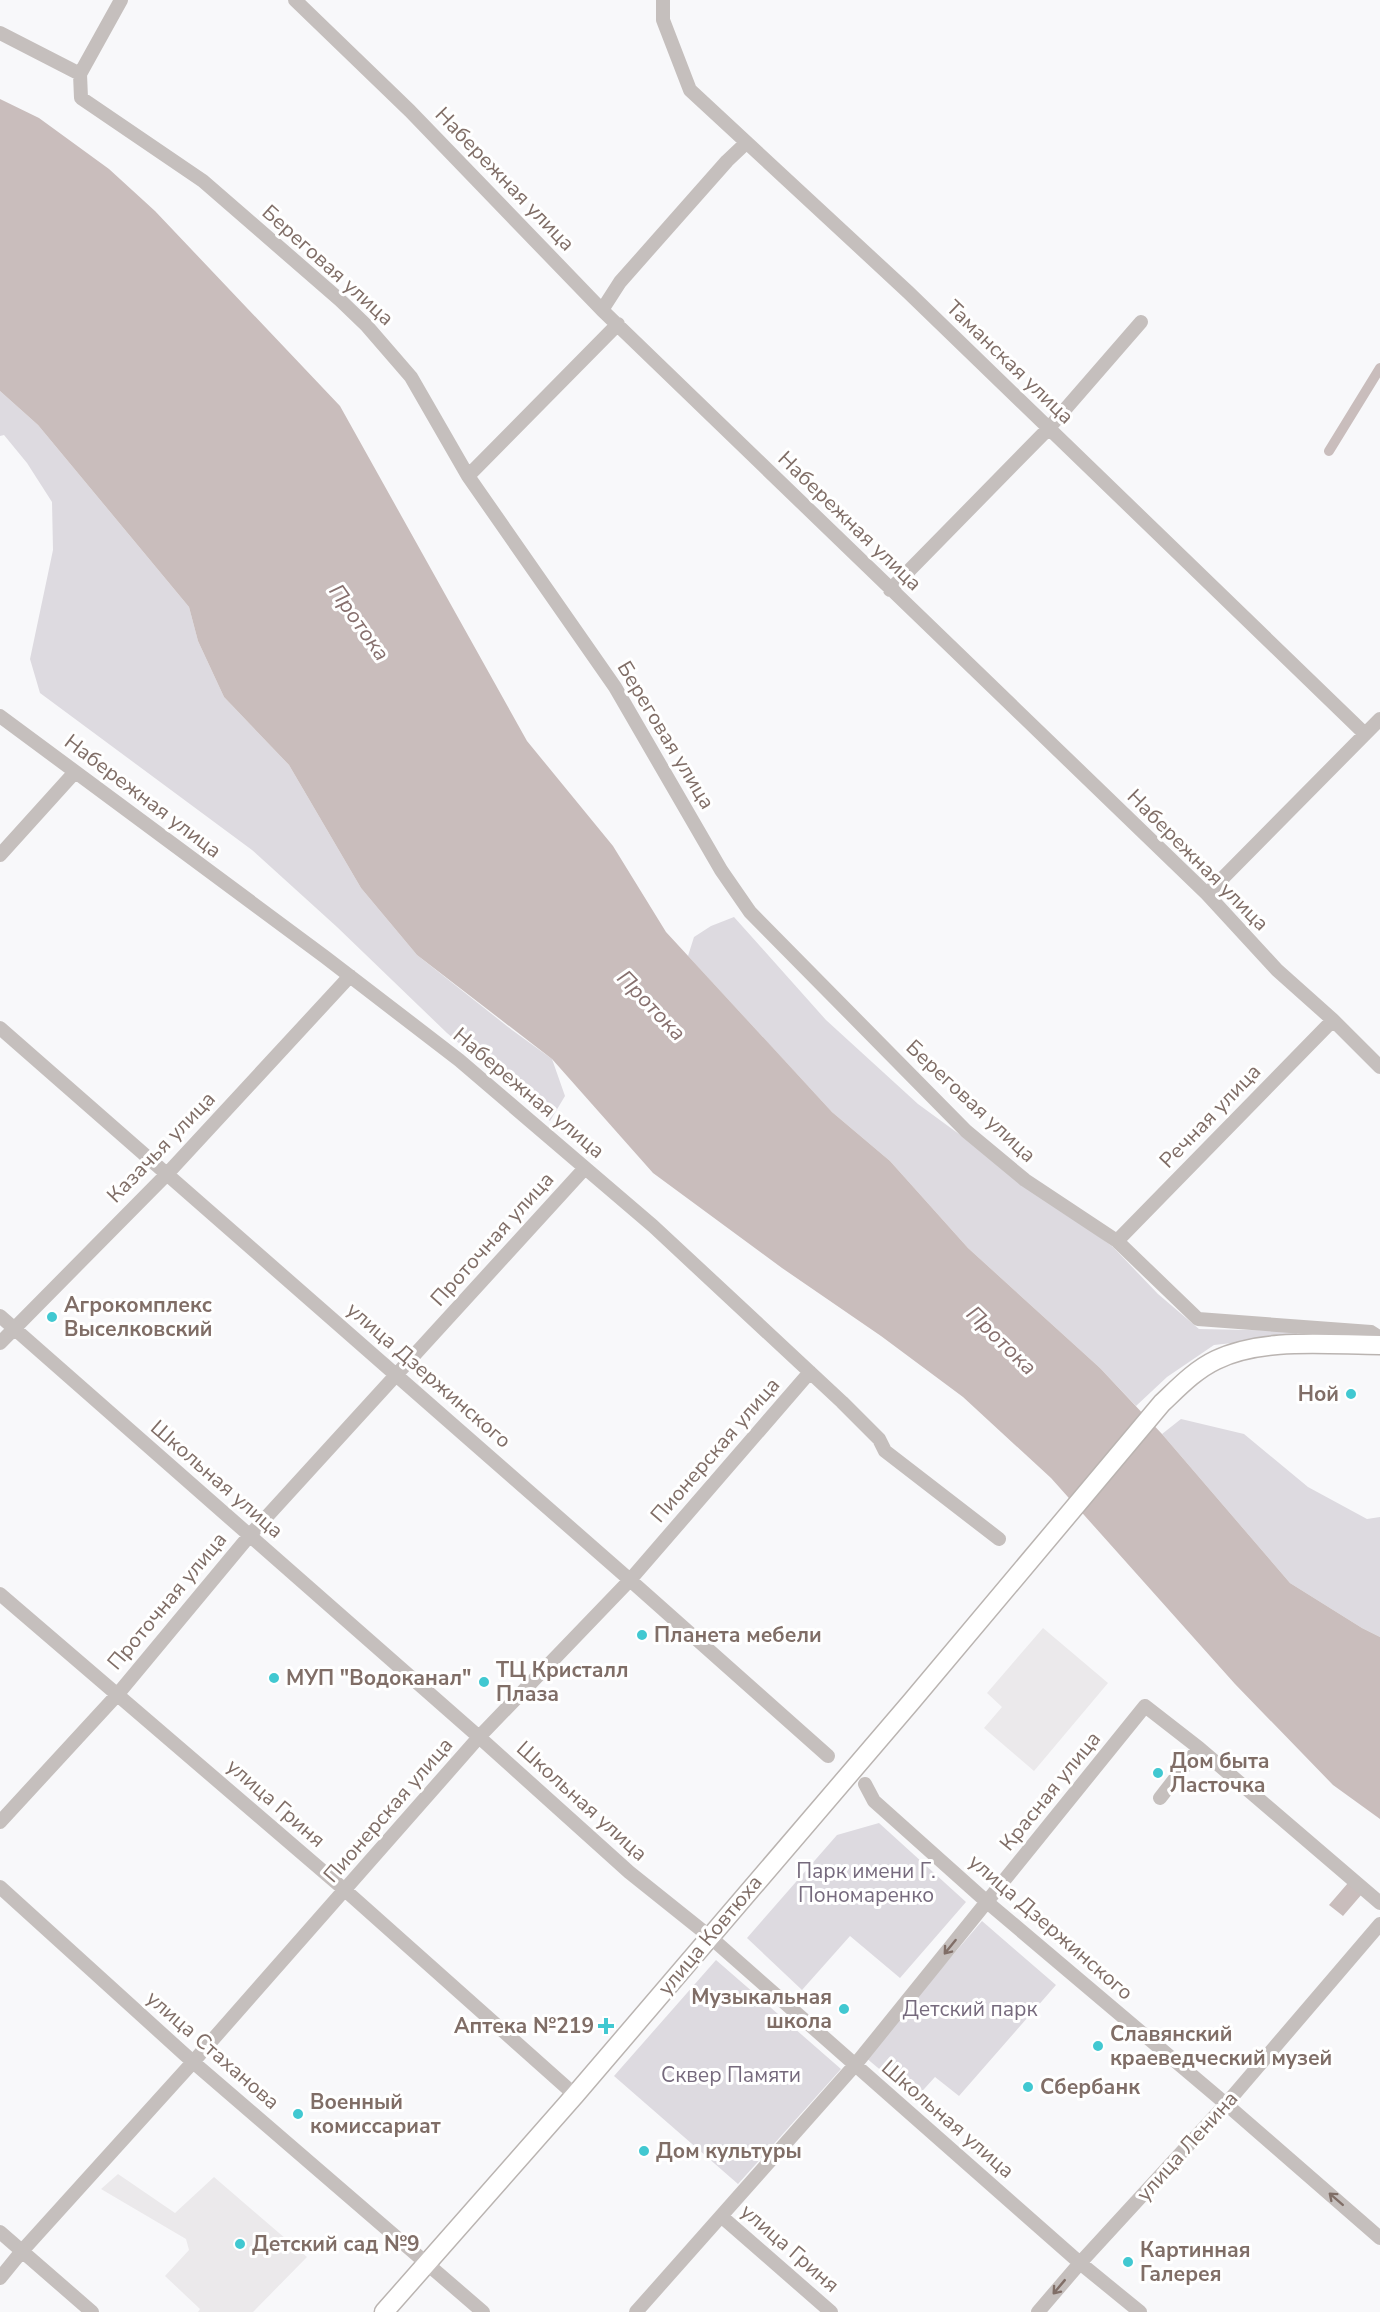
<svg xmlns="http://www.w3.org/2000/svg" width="1380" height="2312" font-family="'Nunito Sans',sans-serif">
<rect width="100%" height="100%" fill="#f8f8fa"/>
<path fill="#ebe9eb" d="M1043,1628L1108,1683L1034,1771L984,1728L1002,1707L987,1693Z
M118,2174L175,2213L214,2177L307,2257L253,2312H198L200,2309L165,2276L189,2250L186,2239L101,2189Z"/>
<path fill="#dddae0" d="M0,391L38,425L189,607L198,641L224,697L289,765L361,888L417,955L512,1030L552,1059L565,1096L550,1121L447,1033L337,927L252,850L40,693L30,659L53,550L52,502L27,463L4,435L0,436Z
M734,917L826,1020L918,1104L1113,1247L1158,1294L1199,1329L1296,1331L1298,1336L1214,1345L1167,1377L1136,1406L1100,1368L968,1248L890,1161L832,1112L688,956L694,937L711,926Z
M1181,1419L1244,1434L1308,1487L1367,1519L1380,1517V1637L1362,1628L1290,1583L1162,1434Z
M879,1823L966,1902L900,1978L850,1936L802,1990L747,1938L837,1835Z
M982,1921L1056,1985L959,2096L935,2077L915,2099L865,2057Z
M716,1960L841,2069L738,2184L614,2076Z"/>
<path fill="#c9bdbc" d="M0,99L39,118L109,169L155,211L340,406L527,741L613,846L666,932L832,1112L890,1161L968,1248L1100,1368L1162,1434L1290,1583L1362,1628L1380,1637V1819L1333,1785L1235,1684L1051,1478L963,1397L881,1336L782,1268L653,1173L552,1059L417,955L361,888L289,765L224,697L198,641L189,607L38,425L0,391Z
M1348,1883L1362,1894L1343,1916L1329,1905Z"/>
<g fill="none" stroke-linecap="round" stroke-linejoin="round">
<path stroke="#c9bdbc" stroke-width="10" d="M1329,451L1380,368"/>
<defs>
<path id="major" d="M384,2312L575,2095L911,1702L1162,1403C1179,1387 1195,1370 1216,1360C1263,1337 1329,1345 1380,1345"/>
</defs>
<use href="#major" stroke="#bab4b1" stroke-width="21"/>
<path stroke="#c5bfbd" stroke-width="14" d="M295,0L410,111L602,310L1207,894L1277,970L1333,1020L1380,1067
M663,0V20L690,90L908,292L1365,734
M0,33L80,74L81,98L203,181L340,300L366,325L411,377L468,476L615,687L721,870L750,912L966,1131L1025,1180L1117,1241L1198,1319L1371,1332L1380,1338
M80,74L121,0
M602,310L620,282L727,161L746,143
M468,476L618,324
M890,590L1048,429L1141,322
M0,716L325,957L459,1060L653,1226L842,1402L879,1439L885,1451L999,1539
M0,855L75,772
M1207,894L1380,719
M0,1028L630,1580L828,1756
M1117,1241L1333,1020
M0,1316L479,1737L629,1872L709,1936L1080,2263L1140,2312
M0,1343L167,1174L350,976
M0,1594L346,1891L575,2095
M1199,1748L1380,1903
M865,1784L874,1801L987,1902L1226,2104L1380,2238
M0,1822L117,1695L250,1535L585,1168
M0,1887L193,2062L483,2312
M721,2216L831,2312
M0,2232L92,2312
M0,2278L22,2251L193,2062L479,1737L630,1580L810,1372
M636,2312L855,2065L1145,1706L1199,1748L1160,1798
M1038,2312L1080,2263L1226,2104L1380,1924"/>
<use href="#major" stroke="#fff" stroke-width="18"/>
</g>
<defs><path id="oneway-shaft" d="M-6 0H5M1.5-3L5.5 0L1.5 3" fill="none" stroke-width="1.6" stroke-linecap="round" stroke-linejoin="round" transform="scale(1.5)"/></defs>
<g stroke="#806e67">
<use href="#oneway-shaft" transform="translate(950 1947) rotate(129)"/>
<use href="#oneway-shaft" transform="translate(1336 2199) rotate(-139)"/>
<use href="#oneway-shaft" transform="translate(1059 2287) rotate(130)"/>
</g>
<g fill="#41c8d1" stroke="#fff" stroke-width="2">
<circle cx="52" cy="1317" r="6"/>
<circle cx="1351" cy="1394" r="6"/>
<circle cx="642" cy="1635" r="6"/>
<circle cx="274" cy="1678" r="6"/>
<circle cx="484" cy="1682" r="6"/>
<circle cx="1158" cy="1773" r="6"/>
<circle cx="844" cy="2009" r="6"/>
<path d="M603 2017h6v6h6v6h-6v6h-6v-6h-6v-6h6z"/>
<circle cx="1098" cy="2046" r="6"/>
<circle cx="1028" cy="2087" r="6"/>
<circle cx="298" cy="2114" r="6"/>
<circle cx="644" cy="2151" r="6"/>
<circle cx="240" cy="2244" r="6"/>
<circle cx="1128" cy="2262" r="6"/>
</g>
<g text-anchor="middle" stroke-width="6" stroke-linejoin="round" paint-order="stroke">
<g font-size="21" fill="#806e67" stroke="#fff">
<text transform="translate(505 179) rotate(46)" y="7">Набережная улица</text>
<text transform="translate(328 265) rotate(42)" y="7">Береговая улица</text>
<text transform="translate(1010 362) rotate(44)" y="7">Таманская улица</text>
<text transform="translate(850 521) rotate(44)" y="7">Набережная улица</text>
<text transform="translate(666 735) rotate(59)" y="7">Береговая улица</text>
<text transform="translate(143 796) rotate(37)" y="7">Набережная улица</text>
<text transform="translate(1198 860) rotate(45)" y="7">Набережная улица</text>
<text transform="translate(529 1093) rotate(40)" y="7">Набережная улица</text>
<text transform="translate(971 1101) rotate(43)" y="7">Береговая улица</text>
<text transform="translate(1210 1116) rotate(-46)" y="7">Речная улица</text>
<text transform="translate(161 1147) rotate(-46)" y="7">Казачья улица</text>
<text transform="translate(492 1239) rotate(-48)" y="7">Проточная улица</text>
<text transform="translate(429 1375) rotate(41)" y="7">улица Дзержинского</text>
<text transform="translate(715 1450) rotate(-49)" y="7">Пионерская улица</text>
<text transform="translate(217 1479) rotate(41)" y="7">Школьная улица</text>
<text transform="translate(167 1601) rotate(-50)" y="7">Проточная улица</text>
<text transform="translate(1050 1791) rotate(-51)" y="7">Красная улица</text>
<text transform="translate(582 1801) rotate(42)" y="7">Школьная улица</text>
<text transform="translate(276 1803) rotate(41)" y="7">улица Гриня</text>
<text transform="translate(388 1810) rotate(-49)" y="7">Пионерская улица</text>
<text transform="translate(1051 1927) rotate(41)" y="7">улица Дзержинского</text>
<text transform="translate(710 1935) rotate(-50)" y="7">улица Ковтюха</text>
<text transform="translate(213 2050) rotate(41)" y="7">улица Стаханова</text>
<text transform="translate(948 2119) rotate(41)" y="7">Школьная улица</text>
<text transform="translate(1187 2146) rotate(-48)" y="7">улица Ленина</text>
<text transform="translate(790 2248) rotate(41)" y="7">улица Гриня</text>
</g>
<g font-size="21" font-weight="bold" fill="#806e67" stroke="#fff" text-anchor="start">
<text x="64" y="1312">Агрокомплекс<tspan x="64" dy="24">Выселковский</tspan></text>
<text x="1339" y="1401" text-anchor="end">Ной</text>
<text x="654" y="1642">Планета мебели</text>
<text x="496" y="1677">ТЦ Кристалл<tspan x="496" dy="24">Плаза</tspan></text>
<text x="286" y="1685">МУП "Водоканал"</text>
<text x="1170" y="1768">Дом быта<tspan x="1170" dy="24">Ласточка</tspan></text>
<text x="832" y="2004" text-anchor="end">Музыкальная<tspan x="832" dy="24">школа</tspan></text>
<text x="594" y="2033" text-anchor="end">Аптека №219</text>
<text x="1110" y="2041">Славянский<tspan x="1110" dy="24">краеведческий музей</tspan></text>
<text x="1040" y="2094">Сбербанк</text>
<text x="310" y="2109">Военный<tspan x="310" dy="24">комиссариат</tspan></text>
<text x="656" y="2158">Дом культуры</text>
<text x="252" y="2251">Детский сад №9</text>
<text x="1140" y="2257">Картинная<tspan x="1140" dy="24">Галерея</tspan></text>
</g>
<g font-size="21" fill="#766a7d" stroke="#fff">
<text x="866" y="1878">Парк имени Г.<tspan x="866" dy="24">Пономаренко</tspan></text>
<text x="970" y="2016">Детский парк</text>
<text x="731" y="2082">Сквер Памяти</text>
</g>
<g font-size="22" font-style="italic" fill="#87706e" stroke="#fff">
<text transform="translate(360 622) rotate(55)" y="8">Протока</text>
<text transform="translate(652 1005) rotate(46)" y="8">Протока</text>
<text transform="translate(1002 1340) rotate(44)" y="8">Протока</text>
</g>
</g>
</svg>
